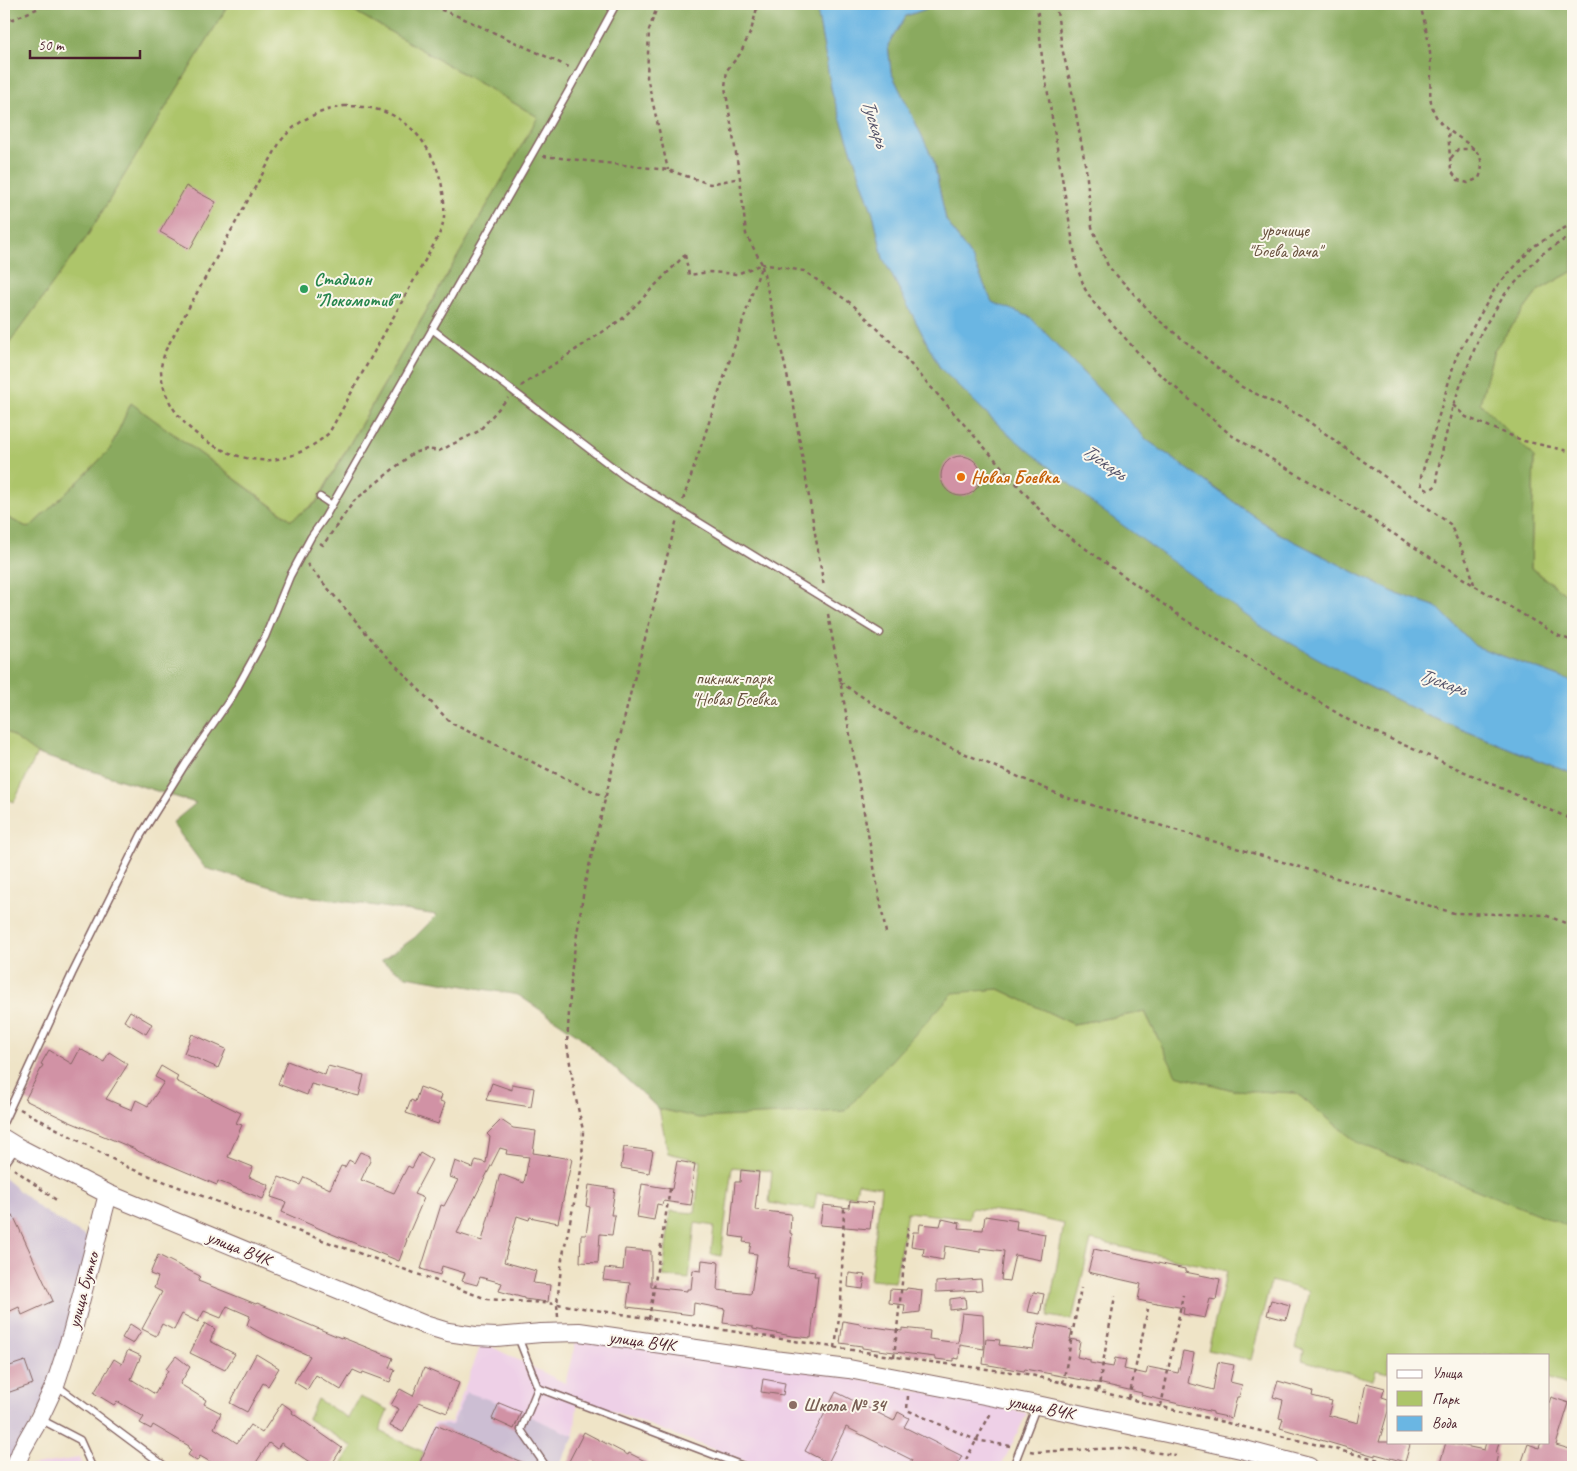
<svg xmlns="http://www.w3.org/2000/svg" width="1577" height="1471" font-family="Caveat,sans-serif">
<rect width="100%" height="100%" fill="#fbf7ec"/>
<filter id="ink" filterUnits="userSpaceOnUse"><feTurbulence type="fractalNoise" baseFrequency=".02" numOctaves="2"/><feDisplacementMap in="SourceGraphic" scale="10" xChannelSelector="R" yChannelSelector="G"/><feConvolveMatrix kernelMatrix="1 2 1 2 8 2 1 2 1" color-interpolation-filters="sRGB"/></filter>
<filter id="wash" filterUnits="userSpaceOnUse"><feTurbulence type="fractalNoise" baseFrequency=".0096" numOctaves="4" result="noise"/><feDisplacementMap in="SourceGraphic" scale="20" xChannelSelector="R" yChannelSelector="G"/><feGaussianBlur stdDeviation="1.12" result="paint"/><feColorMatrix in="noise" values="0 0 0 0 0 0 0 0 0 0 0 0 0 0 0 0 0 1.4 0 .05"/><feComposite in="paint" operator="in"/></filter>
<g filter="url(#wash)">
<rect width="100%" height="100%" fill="#efe4c7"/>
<path fill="#eed0e7" d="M577,1337L816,1371L1027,1413L1001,1467H760L578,1398L574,1436L558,1467H415L434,1423H451L482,1342L565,1383Z
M79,1458L83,1467H26L27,1466Z"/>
<path fill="#ccbed3" d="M4,1178L42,1210L91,1240L53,1384L9,1467H4Z
M466,1392L499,1403L574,1436L558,1467H418L436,1425H452Z"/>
<path fill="#adc56a" stroke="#7c724a" d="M229,4H342L538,117L316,502L292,520L131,403L110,449L82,478L29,528L4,516V349L25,322L86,238Z
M1573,271V600L1531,568L1534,457L1480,403L1494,350L1539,290Z
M4,604L953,992L999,989L1073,1024L1145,1012L1177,1075L1233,1090L1296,1093L1358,1143L1573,1227V1387L1548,1378V1355H1388V1373L1376,1370L1373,1380L1302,1360L1304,1350L1295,1348L1309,1291L1271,1281L1251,1360L1208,1350L1227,1271L1091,1240L1072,1320L1048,1316L1064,1224L1022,1214L971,1208L969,1219L907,1212L895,1282L870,1280L881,1187L858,1183L855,1196L817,1193L814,1209L769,1203L772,1171L732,1167L721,1256L711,1254L714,1226L695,1223L689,1279L663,1276L670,1211L695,1213L701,1161L668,1153L659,1109L578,1035L658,1012L196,803L37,754L14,802L4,797Z
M360,1397L388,1410L379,1431L424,1452L418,1467H339L353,1447L308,1419L317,1399L348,1418Z"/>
<path fill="#8aaa5e" stroke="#6a6444" d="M4,4H229L86,238L25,322L4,349Z
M342,4H816L832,93L874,217L883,258L940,368L1006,432L1360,682L1431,717L1573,774V1228L1358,1143L1296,1093L1233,1090L1176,1075L1145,1012L1073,1024L999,989L953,993L845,1111L699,1118L659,1109L578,1035L518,995L406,976L381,961L414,938L437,915L300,895L205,868L172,823L196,803L37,754L4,730V516L29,528L82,478L110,449L131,403L291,520L316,503L538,117Z
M927,4H1573V271L1539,290L1494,350L1480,403L1534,457L1531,568L1573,600V682L1475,646L1437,607L1393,592L1276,532L1147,440L1030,317L992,303L973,260L946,220L933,159L891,72L888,45L906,16L926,9Z"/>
<path fill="#6ab6e3" stroke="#5a6a87" d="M816,4H927L926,9L906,16L888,45L891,72L933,159L946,220L973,260L992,302L1030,317L1147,440L1276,532L1393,592L1437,607L1475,646L1573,682V774L1431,717L1360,682L1262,627L1099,508L1006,432L940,368L883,258L874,217L832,93Z"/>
<g id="blocks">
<path fill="#d192a5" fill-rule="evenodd" d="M186,186L216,202L190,249L160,232Z
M941 476a20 20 0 1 1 40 0a20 20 0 1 1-40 0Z
M130,1011L152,1024L146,1034L124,1021Z
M192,1034L226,1049L218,1068L184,1053Z
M80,1049L104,1062L109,1052L128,1064L106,1099L132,1110L136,1100L148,1106L164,1082L155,1077L161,1066L178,1076L176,1081L241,1113L236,1123L242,1125L228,1157L253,1167L249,1177L269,1185L263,1199L218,1181L217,1185L172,1166L135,1150V1149L70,1122L25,1100L43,1065L41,1064L49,1050L72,1064Z
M287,1061L325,1075L328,1066L364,1075L359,1096L311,1084L307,1095L278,1084Z
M492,1083L512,1090V1084L534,1088L531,1107L486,1100Z
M420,1087L442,1095L440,1101L445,1103L438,1124L406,1113L411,1100L415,1102Z
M501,1120L513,1128L536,1131L533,1153L572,1159L558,1223L530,1217L529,1220L517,1216L504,1262L536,1271L533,1283L550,1285L548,1302L524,1299V1298L499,1291L502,1283L480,1277L477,1285L462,1281L465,1273L442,1266L440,1275L421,1269L441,1205L444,1206L458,1180L450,1177L455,1161L473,1168L476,1160L486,1163L490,1137L487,1134ZM500,1148L507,1150L506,1154L529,1157L524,1183L500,1174L482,1241L457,1233Z
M624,1147L653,1151L649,1173L621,1168Z
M360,1152L370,1156V1161L361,1180L394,1193L408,1166L412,1168L420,1153L432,1160L414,1194L424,1198L406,1240H407L399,1261L327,1232L282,1212L286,1202L271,1197L279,1177L300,1185L304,1177L330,1189L341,1166L345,1167L349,1160L354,1163Z
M677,1161L695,1164L691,1191H693L691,1205L663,1201L662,1205L657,1204L654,1220L637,1217L642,1184L672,1189Z
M741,1170L759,1172L755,1210L791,1214L790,1233L792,1234L788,1268L815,1272L814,1276H818L811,1338L792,1336L753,1329V1327L723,1323L725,1309L694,1303L693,1315L627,1307L630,1283L603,1280L605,1268L623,1270L625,1249L651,1251V1287L687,1291V1289H691L693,1270L701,1271L702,1260L719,1262L717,1290L751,1294L757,1254L749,1253L751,1243L743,1242L744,1238L730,1236L735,1182H740Z
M589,1185L615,1189L611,1215H615L612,1235L600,1234L598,1263L580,1262L581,1235H586L590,1207L586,1206Z
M850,1201L873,1203L870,1229L820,1225L823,1205L849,1208Z
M13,1215L53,1301L22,1315L19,1307L4,1314V1219Z
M985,1216L1017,1221L1016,1229L1045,1234L1041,1260L1015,1255L1009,1281L1001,1280L1004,1251L980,1248V1252L945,1246L943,1260L923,1256L924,1248L911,1246L913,1232H919L920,1224L940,1226L942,1219L960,1223L959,1228L983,1230Z
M1094,1249L1185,1269V1272L1220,1279L1216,1300L1210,1299L1205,1318L1183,1314L1184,1308L1157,1303V1304L1138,1300L1141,1284L1088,1272Z
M158,1255L200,1276L198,1281L256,1304L257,1303L341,1338V1337L393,1358L389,1368L395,1370L390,1382L363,1372L362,1374L353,1370L341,1390L316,1375L307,1390L294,1382L310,1356L268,1337L247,1325L250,1316L227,1306L221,1318L204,1311L198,1322L182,1314L174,1330L162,1324L156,1336L142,1329L162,1292L154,1288L158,1277L150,1274Z
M849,1273L865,1275L863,1289L848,1287Z
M981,1279L982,1290L936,1292V1282Z
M907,1288L922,1290L920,1312L904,1314L905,1305L889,1303L890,1289L906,1290Z
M1033,1292L1044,1294L1040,1314L1028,1312Z
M965,1297L966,1308L950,1310V1299Z
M1271,1300L1290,1305L1286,1320L1267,1315Z
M962,1313L983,1315L984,1349L960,1345L959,1359L954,1358V1361L935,1359V1357L862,1348V1346L840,1343L843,1321L860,1324V1325L902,1331V1328L930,1331L929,1339L958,1343Z
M205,1323L215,1329L210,1341L235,1354L225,1370L190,1353Z
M1039,1323L1072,1330L1070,1339L1080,1341L1077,1357L1090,1360V1363L1113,1367L1115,1358L1126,1360L1124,1369L1146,1374L1148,1367L1178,1373L1183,1351L1194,1353L1188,1383L1213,1390L1218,1362L1234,1365L1230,1382L1242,1385L1239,1397H1237L1232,1418L1213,1414V1412L1141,1395L1142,1393L1098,1383L1025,1369L1024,1371L983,1364L986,1339L1000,1340L999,1345L1033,1349Z
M130,1324L141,1331L133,1344L122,1338Z
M128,1350L141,1356L131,1379L155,1394L168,1370L166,1369L176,1356L190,1367L180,1384L206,1400L204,1404L221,1413L214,1428L237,1443L250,1425L262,1433L282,1403L293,1411L292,1413L342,1448L330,1467H317L281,1443L277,1449L269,1443L253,1467H219L200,1456L197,1461L188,1455L191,1450L188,1448L189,1446L153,1425L151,1429L140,1423L144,1417L117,1401L114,1405L94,1393L114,1359L122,1364Z
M256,1354L279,1368L268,1386L263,1383L247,1412L230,1403Z
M25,1361L33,1384L4,1394V1368Z
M424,1368L459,1383L447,1413L419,1402L403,1432L390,1426L399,1409L391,1405L400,1389L413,1396Z
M763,1379L785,1383L783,1395L761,1392Z
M1278,1381L1313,1391L1312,1396L1332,1401L1328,1415L1358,1423L1366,1383L1385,1388L1382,1397L1388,1399V1411L1379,1442H1400L1410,1445L1405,1462L1375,1454V1456L1280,1428L1283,1419L1279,1418L1283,1400L1273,1397Z
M836,1392L894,1421L898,1412L909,1418L904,1427L962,1456L956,1467H908L912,1460L846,1427L828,1463L805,1451Z
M1551,1397L1569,1403L1556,1445L1573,1450V1467H1520L1528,1444L1539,1448L1541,1442H1548V1406Z
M499,1403L521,1412L514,1429L492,1419Z
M436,1425L533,1467H418Z
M584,1432L628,1455L629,1453L657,1467H605L593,1461L590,1467H566Z
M1446,1442L1484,1450L1486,1442H1499L1496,1454H1498L1495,1467H1439Z"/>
</g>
</g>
<g filter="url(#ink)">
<use href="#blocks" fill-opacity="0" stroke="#846462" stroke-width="1"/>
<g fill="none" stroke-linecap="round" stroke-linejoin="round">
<defs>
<path id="lane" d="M432,329L627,478L880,633
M320,497L332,505
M4,1121L72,974L141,835L186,763L233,695L265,637L290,576L311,537L325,517L569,90L616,4
M4,1165L16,1148
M518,1337L538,1388L746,1467
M56,1385L166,1467
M538,1388L521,1430L545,1465L544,1467
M40,1419L80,1440L92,1467
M1013,1467L1037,1405"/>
<path id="secondary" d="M4,1139L17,1147L108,1194L425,1325L448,1332L475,1336L496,1337L541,1333L579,1332L773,1360L849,1369L1037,1405L1241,1449L1309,1467
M15,1467L22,1449L39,1419L55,1385L72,1333L108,1194"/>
</defs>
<use href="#lane" stroke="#846462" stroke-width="9"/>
<use href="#secondary" stroke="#846462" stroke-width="20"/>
<path stroke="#846462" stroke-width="2.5" stroke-dasharray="4 4" stroke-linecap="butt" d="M426,4L460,17L571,68
M658,4L649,30L647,77L668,170
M1037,4L1042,58L1077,267L1085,289L1094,303L1149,365L1231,435L1344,502L1475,586L1559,636L1573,641
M1056,4L1062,48L1070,81L1086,169L1092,227L1108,266L1156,318L1242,387L1301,416L1450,524L1469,566L1474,584
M1420,4C1425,24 1430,44 1431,65C1432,83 1426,100 1437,118C1450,140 1493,145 1479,178L1468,183L1458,180L1451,171L1448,131
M4,23L48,4
M344,106C357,106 370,107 382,111C424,124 447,175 444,216C444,222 441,229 439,235L329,433C310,450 285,462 259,460C214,456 162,418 161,369C161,363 164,357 165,351L280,142C298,119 316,112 344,106Z
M543,156L668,170L710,184L740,178
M1451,158L1458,149H1474
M1573,223L1534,246L1496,287L1456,357L1421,477L1422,487L1428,490C1437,487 1438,483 1437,474L1453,405L1481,332L1505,294L1542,254L1573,234
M685,255L689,275L710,272L737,274L762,264L746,234L740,178L725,87L727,70L740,54L751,31L758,4
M762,266L793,401L824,587
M521,386L622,319L685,255
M1453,405L1466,417L1524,441L1573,452
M683,500L762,264L804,271L852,304L891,342L1054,526L1184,619L1350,721L1573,820
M320,543L323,545L354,501L413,453L427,449L439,451L479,431L508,398
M307,564L379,648L451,723L605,797
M828,614L886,933
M840,682L915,732L1065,797L1454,913L1545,915L1573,926
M20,1109L129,1168L244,1212L487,1299L557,1304L916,1360L1027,1374L1408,1467
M14,1169L59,1202
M558,1317L557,1304L562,1259L582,1166L583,1130L575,1095L567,1044L572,966L585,883L631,691L677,519
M649,1319L670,1189
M835,1348L841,1303L844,1208
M894,1357L908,1227
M1063,1383L1081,1288
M1098,1391L1115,1296
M908,1396L907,1410L976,1440L1010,1446
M1129,1398L1148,1309
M1161,1406L1183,1295
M1030,1451L1035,1452L1119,1448L1176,1455
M962,1467L992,1411"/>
<use href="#lane" stroke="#fff" stroke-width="6"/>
<use href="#secondary" stroke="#fff" stroke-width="18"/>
</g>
</g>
<circle fill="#2e9e5b" stroke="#fbf7ec" stroke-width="2" cx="304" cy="289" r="5"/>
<circle fill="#e8710a" stroke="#fbf7ec" stroke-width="2" cx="961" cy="477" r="5"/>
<circle fill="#8d6e63" stroke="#fbf7ec" stroke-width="2" cx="793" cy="1405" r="5"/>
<g text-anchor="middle" stroke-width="4" stroke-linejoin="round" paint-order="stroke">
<g font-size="18" fill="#68513e" stroke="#fbf7ec">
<text x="1285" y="236">урочище<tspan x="1285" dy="21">"Боева дача"</tspan></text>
<text x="734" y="684">пикник-парк<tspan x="734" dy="21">"Новая Боевка</tspan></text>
</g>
<g font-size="18" font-weight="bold" fill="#27864d" stroke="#fbf7ec" text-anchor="start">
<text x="314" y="285">Стадион<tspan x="314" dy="21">"Локомотив"</tspan></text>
</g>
<g font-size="18" font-weight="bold" fill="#c56008" stroke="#fbf7ec" text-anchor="start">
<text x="971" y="483">Новая Боевка</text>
</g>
<g font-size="18" fill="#4a1f2b" stroke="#fbf7ec">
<text transform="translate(239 1248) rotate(22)" y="6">улица ВЧК</text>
<text transform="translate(83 1290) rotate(-75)" y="6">улица Бутко</text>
<text transform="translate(642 1341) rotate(8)" y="6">улица ВЧК</text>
<text transform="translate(1041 1407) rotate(12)" y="6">улица ВЧК</text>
</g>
<g font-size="18" font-weight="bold" fill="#785e54" stroke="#fbf7ec" text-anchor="start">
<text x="803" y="1411">Школа № 34</text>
</g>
<g font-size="19" font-style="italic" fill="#55546b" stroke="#fbf7ec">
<text transform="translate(876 123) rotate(73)" y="7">Тускарь</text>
<text transform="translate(1105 461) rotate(35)" y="7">Тускарь</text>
<text transform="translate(1443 681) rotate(20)" y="7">Тускарь</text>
</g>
</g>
<rect width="1577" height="1471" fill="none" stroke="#fbf7ec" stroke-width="20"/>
<rect x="1387" y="1354" width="162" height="90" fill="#fbf7ec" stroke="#b4a19f"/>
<rect x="1397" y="1370" width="25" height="8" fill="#ffffff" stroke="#b4a19f"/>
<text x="1432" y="1378" font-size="15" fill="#4a1f2b">Улица</text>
<rect x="1397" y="1391" width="25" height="15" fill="#adc56a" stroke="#b4a19f"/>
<text x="1432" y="1404" font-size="15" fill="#4a1f2b">Парк</text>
<rect x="1397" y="1416" width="25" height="15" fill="#6ab6e3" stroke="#b4a19f"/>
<text x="1432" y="1428" font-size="15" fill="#4a1f2b">Вода</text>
<path d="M30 50v8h110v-8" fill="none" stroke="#4a1f2b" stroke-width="2.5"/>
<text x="38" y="50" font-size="15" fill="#4a1f2b" stroke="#fbf7ec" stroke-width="4" paint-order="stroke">50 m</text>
</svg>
